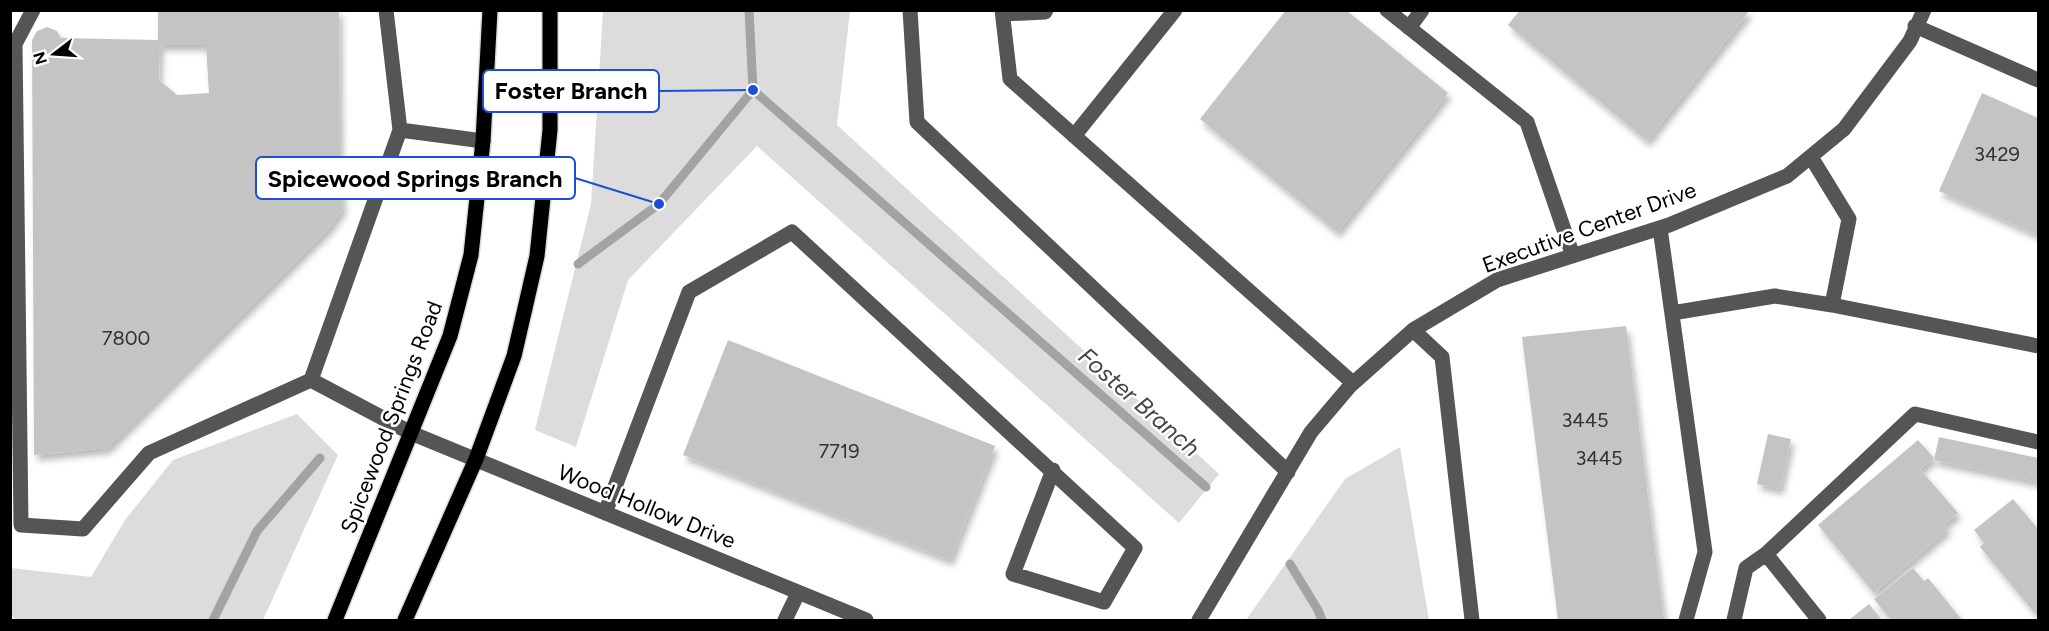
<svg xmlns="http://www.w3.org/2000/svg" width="2049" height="631" font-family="Figtree,sans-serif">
<defs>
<filter id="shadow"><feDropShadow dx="3.5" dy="6" stdDeviation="3" flood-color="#0004"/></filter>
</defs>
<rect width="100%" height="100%" fill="#fff"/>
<path fill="#dcdcdc" d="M603,11H850L837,125L1219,474L1179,523L757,146L628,280L576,447L535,430L591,204Z
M297,414L338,455L263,620H14L11,613V568L91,577L125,520L173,460Z
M1400,447L1429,620H1246L1345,479Z"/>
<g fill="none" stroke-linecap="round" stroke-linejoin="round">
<path stroke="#a3a3a3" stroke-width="9" d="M749,10L753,90L1206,487
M578,264L659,204L753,90
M1290,564L1318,610L1322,620
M213,620L257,531L320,458"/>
</g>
<path fill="#c4c4c4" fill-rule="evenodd" filter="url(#shadow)" d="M158,10H339L340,169L343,208L329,228L107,448L34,455L32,40L37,31L47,27L57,31L61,38L158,40ZM160,45H206L209,93L177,95L159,80Z
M1286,10H1346L1448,93L1337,232L1200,119Z
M1520,10H1750L1647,141L1508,25Z
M1982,93L2038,118V235L1939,191Z
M1626,326L1664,620H1558L1522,337Z
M728,340L995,446L950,560L683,455Z
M1768,434L1791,439L1780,489L1757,484Z
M1939,437L2038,458V482L1934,460Z
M1918,440L1934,458L1920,469L1958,513L1944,524L1948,529L1874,593L1818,525Z
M2013,499L2038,529V617L1980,547L1984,543L1974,530Z
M1913,568L1924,581L1928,578L1962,620H1891L1874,599Z
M1869,604L1882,620H1852L1850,619Z"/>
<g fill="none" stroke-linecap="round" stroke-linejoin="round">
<defs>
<path id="major" d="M335,620L450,336L471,255L483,141L490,10
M405,620L476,459L514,356L537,256L550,130V10"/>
</defs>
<use href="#major" stroke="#dbdbdb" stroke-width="18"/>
<path stroke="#555" stroke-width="15" d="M33,10L15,44L21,525L83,529L149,453L311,380
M386,10L400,130L311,380L411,433L866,620
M910,10L917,122L1288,472
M1002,10L1010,79L1353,383
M1387,10L1527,122L1573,256
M1003,14L1045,12L1046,10
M1915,26L2038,80
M1409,28L1422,10
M400,130L483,141
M1074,136L1175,10
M1811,157L1849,219L1832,305
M1660,228L1705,552L1686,620
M1672,313L1775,296L1832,305L2038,346
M1413,330L1442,357L1472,620
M605,513L689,292L792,232L1135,548L1104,602L1013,574L1053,470
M1766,554L1819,620
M785,620L798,593
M1199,620L1311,432L1350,386L1413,330L1497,280L1669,225L1787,176L1844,129L1910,41L1924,10
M1734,620L1746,568L1766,554L1915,414L2038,442"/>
<use href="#major" stroke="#000" stroke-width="15"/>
</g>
<g text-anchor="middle" stroke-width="5" stroke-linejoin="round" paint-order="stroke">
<g font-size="20" fill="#313131">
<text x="1997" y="161">3429</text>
<text x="126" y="345">7800</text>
<text x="1585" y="427">3445</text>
<text x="839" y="458">7719</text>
<text x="1599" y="465">3445</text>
</g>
<g font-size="22" fill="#000" stroke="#fff">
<text transform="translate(1589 227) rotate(-20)" y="8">Executive Center Drive</text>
<text transform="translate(391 417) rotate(-69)" y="8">Spicewood Springs Road</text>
<text transform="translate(647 506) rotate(22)" y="8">Wood Hollow Drive</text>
</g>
<g font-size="24" font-style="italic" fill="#444" stroke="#fff">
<text transform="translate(1139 402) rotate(41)" y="8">Foster Branch</text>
</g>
</g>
<path fill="none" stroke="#1d4ed8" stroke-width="2" d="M753 90L659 91M659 204L575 178"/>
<g fill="#1d4ed8" stroke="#fff" stroke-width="2">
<circle cx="753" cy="90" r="6"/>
<circle cx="659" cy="204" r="6"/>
</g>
<g fill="#fff" stroke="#1d4ed8" stroke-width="2">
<rect x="483" y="70" width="176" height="42" rx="6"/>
<rect x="256" y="157" width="319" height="42" rx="6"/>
</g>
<g font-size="24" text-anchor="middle" font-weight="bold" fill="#000">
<text x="571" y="99">Foster Branch</text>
<text x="415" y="187">Spicewood Springs Branch</text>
</g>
<rect width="2049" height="631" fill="none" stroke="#000000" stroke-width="24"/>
<g transform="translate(54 54) rotate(253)" stroke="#ffffff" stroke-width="4.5" paint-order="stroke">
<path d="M0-4.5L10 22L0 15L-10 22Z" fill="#000000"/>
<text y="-9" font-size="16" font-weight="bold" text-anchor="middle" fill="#000000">N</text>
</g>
</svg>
